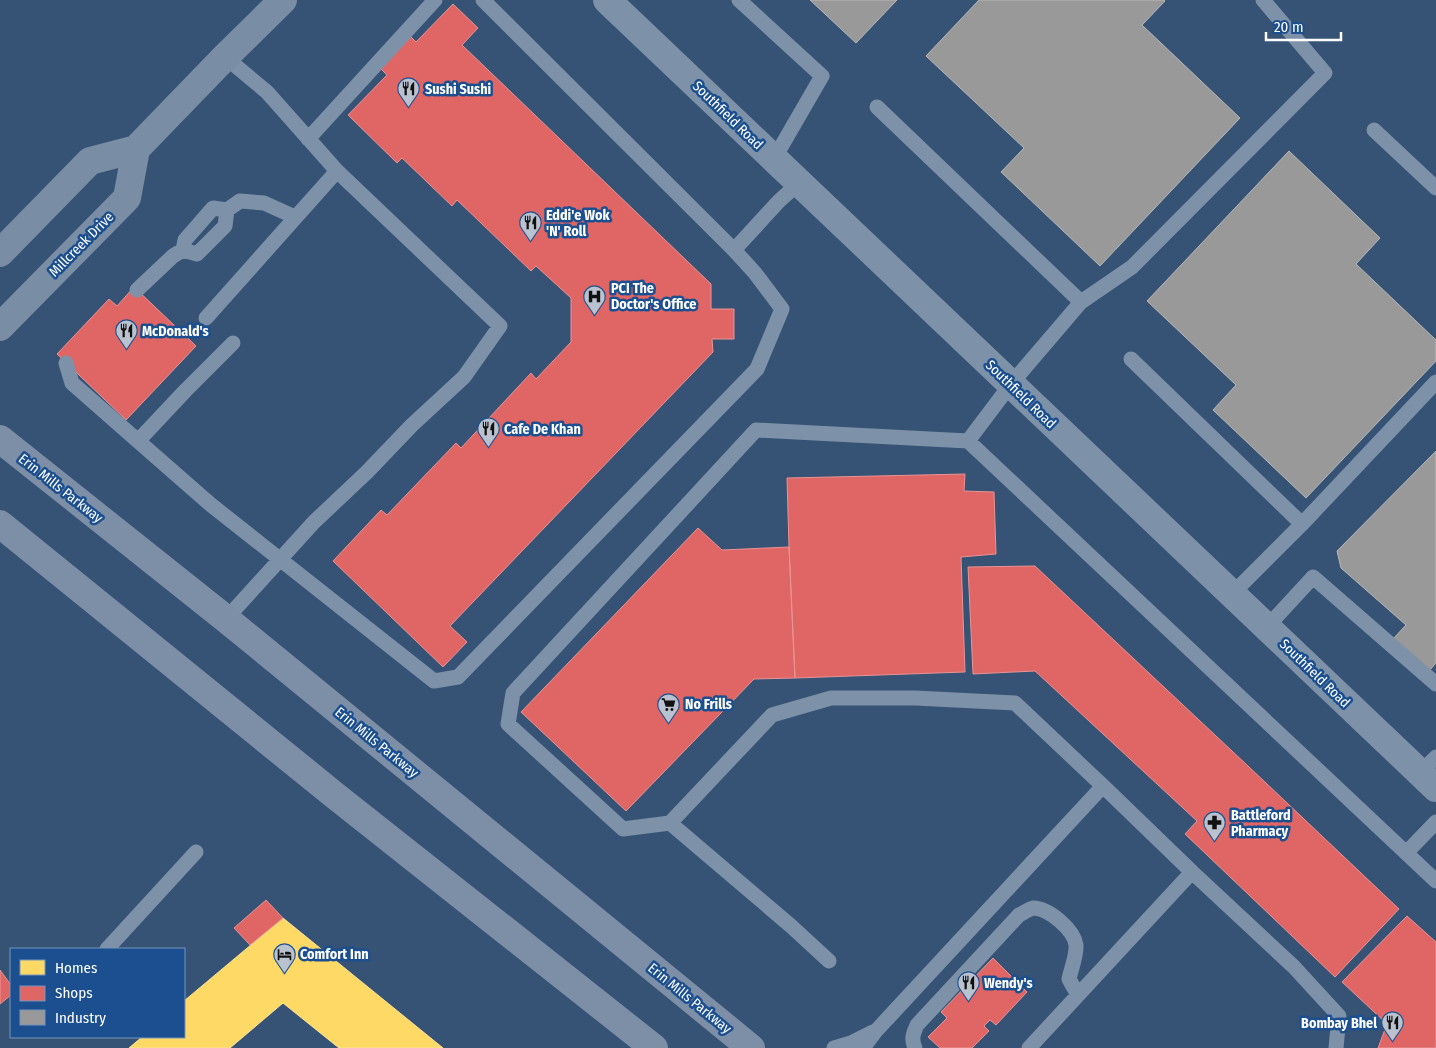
<svg xmlns="http://www.w3.org/2000/svg" width="1436" height="1048" font-family="'Fira Sans Condensed',sans-serif">
<rect width="100%" height="100%" fill="#365274"/>
<path fill="#ffd966" stroke="#ffe494" d="M283,918L443,1048H339L283,1003L230,1048H129L142,1037H184V1001Z"/>
<path fill="#e06666" stroke="#e99494" d="M453,4L478,28L462,45L711,284V309H734V339H712L713,352L450,626L467,642L443,667L333,561L381,510L387,515L456,443L461,448L531,373L536,379L571,342V298L536,266L531,271L457,200L452,206L402,158L397,163L348,115L387,75L380,68L410,36L416,42Z
M134,287L196,346L126,420L57,354L109,299L117,306Z
M965,474L964,491L994,492L996,554L961,557L965,672L795,678L789,547L787,478Z
M698,528L722,550L789,547L795,678L754,679L626,811L521,712Z
M1035,566L1248,766L1399,909L1335,977L1185,834L1197,821L1035,671L973,674L968,567Z
M266,900L283,918L250,945L234,928Z
M1407,916L1436,942V1048H1378L1387,1024L1342,982Z
M993,958L1027,992L996,1025L990,1020L984,1026L989,1031L972,1048H940L928,1037L947,1018L941,1012Z
M0,970L11,985V995L0,1004Z"/>
<path fill="#999" stroke="#b8b8b8" d="M810,0H897L856,43Z
M979,0H1164L1165,1L1142,25L1240,118L1100,266L1001,172L1024,148L926,56Z
M1289,151L1380,238L1356,264L1436,340V361L1306,498L1213,410L1236,385L1147,301Z
M1436,451V663L1429,671L1393,639L1406,625L1341,568L1337,551Z"/>
<g fill="none" stroke-linecap="round" stroke-linejoin="round">
<path stroke="#7d92a8" stroke-width="15" d="M739,0L822,76L774,159
M225,57L267,92L337,171L500,326L464,377L412,425L367,472L314,522L226,619
M877,107L1081,302L1011,384L968,441
M1374,130L1436,188
M308,139L435,0
M734,250L779,201L799,183
M176,254L183,250L197,254L225,226L227,210
M137,290L173,256L183,250L185,240L213,208L227,210L240,201L264,203L295,217
M1081,302L1132,267L1325,73L1263,0
M206,318L337,171
M233,343L185,391L138,441L210,504L434,681L458,677L757,369L782,309L755,273L734,250L483,0
M1131,359L1302,524L1232,594
M66,363L72,383L138,441
M1302,524L1436,382
M1267,627L1313,577L1436,684
M1420,773L1436,757
M670,823L791,926L829,961
M1407,852L1436,822
M1192,872L1294,967L1339,1016L1336,1048
M107,949L196,852
M834,1048L851,1043L873,1032
M863,1048L875,1032L1103,786L1015,703L915,698H831L772,715L670,823L623,829L508,724L513,693L756,430L968,441L1436,881
M915,1048C911,1039 913,1034 917,1025L1019,915C1023,913 1029,909 1033,908C1049,908 1074,930 1076,945C1077,954 1071,970 1069,979L1078,995
M1029,1048L1192,872L1103,786"/>
<path stroke="#7d92a8" stroke-width="28" d="M607,0L1436,788"/>
<path stroke="#798da4" stroke-width="28" d="M0,253L90,161L136,149L225,57L283,0
M0,327L127,198L136,149"/>
<path stroke="#7d8ea7" stroke-width="28" d="M0,439L226,619L751,1048
M0,524L333,794L654,1048"/>
</g>
<defs>
<symbol id="restaurant-pin" viewBox="-11 -11 22 30"><path d="M0 17L-7.5 6A9.5 9.5 0 1 1 7.5 6Z" fill="#b9c2ce" stroke="#1b4f8f"/><path d="M-5-6h1v4h1v-4h1v4h1v-4h1v5L-1.5 .5V6h-2V.5L-5-1ZM5-6V6H3V1.5H1.5Q1.5-4 5-6Z" fill="#111"/></symbol>
<symbol id="hospital-pin" viewBox="-11 -11 22 30"><path d="M0 17L-7.5 6A9.5 9.5 0 1 1 7.5 6Z" fill="#b9c2ce" stroke="#1b4f8f"/><path d="M-5-5h3v3.5h4V-5h3V5h-3V1.5h-4V5h-3Z" fill="#111"/></symbol>
<symbol id="supermarket-pin" viewBox="-11 -11 22 30"><path d="M0 17L-7.5 6A9.5 9.5 0 1 1 7.5 6Z" fill="#b9c2ce" stroke="#1b4f8f"/><path d="M-6-5.5h2.5l.6 2H6L4.5 2H-2.5L-4.4-4H-6ZM-1.5 3.2a1.3 1.3 0 1 0 .1 0ZM3 3.2a1.3 1.3 0 1 0 .1 0Z" fill="#111"/></symbol>
<symbol id="pharmacy-pin" viewBox="-11 -11 22 30"><path d="M0 17L-7.5 6A9.5 9.5 0 1 1 7.5 6Z" fill="#b9c2ce" stroke="#1b4f8f"/><path d="M-2-6h4v4h4v4h-4v4h-4v-4h-4v-4h4Z" fill="#111"/></symbol>
<symbol id="hotel-pin" viewBox="-11 -11 22 30"><path d="M0 17L-7.5 6A9.5 9.5 0 1 1 7.5 6Z" fill="#b9c2ce" stroke="#1b4f8f"/><path d="M-6-4.5h1.5V1H6V5H4.5V3h-9V5H-6ZM-4 0a1.8 1.8 0 1 1 3.6 0ZM.5 0V-2.5h3Q6-2.5 6 0Z" fill="#111"/></symbol>
</defs>
<g fill-rule="evenodd">
<use href="#restaurant-pin" x="396" y="76" width="25" height="34"/>
<use href="#restaurant-pin" x="518" y="210" width="25" height="34"/>
<use href="#hospital-pin" x="582" y="284" width="25" height="34"/>
<use href="#restaurant-pin" x="114" y="318" width="25" height="34"/>
<use href="#restaurant-pin" x="476" y="416" width="25" height="34"/>
<use href="#supermarket-pin" x="656" y="692" width="25" height="34"/>
<use href="#pharmacy-pin" x="1202" y="810" width="25" height="34"/>
<use href="#hotel-pin" x="272" y="942" width="25" height="34"/>
<use href="#restaurant-pin" x="956" y="970" width="25" height="34"/>
<use href="#restaurant-pin" x="1380" y="1010" width="25" height="34"/>
</g>
<g text-anchor="middle" stroke-width="5" stroke-linejoin="round" paint-order="stroke">
<g font-size="14" font-weight="bold" fill="#fff" stroke="#1b4f8f" text-anchor="start">
<text x="425" y="94">Sushi Sushi</text>
<text x="546" y="220">Eddi'e Wok<tspan x="546" dy="16">'N' Roll</tspan></text>
<text x="611" y="293">PCI The<tspan x="611" dy="16">Doctor's Office</tspan></text>
<text x="142" y="336">McDonald's</text>
<text x="504" y="434">Cafe De Khan</text>
<text x="685" y="709">No Frills</text>
<text x="1231" y="820">Battleford<tspan x="1231" dy="16">Pharmacy</tspan></text>
<text x="300" y="959">Comfort Inn</text>
<text x="984" y="988">Wendy's</text>
<text x="1377" y="1028" text-anchor="end">Bombay Bhel</text>
</g>
<g font-size="14" fill="#fff" stroke="#1b4f8f">
<text transform="translate(728 115) rotate(44)" y="5">Southfield Road</text>
<text transform="translate(81 244) rotate(-45)" y="5">Millcreek Drive</text>
<text transform="translate(1021 394) rotate(44)" y="5">Southfield Road</text>
<text transform="translate(61 488) rotate(38)" y="5">Erin Mills Parkway</text>
<text transform="translate(1315 673) rotate(44)" y="5">Southfield Road</text>
<text transform="translate(377 742) rotate(39)" y="5">Erin Mills Parkway</text>
<text transform="translate(690 998) rotate(39)" y="5">Erin Mills Parkway</text>
</g>
</g>
<rect x="10" y="948" width="175" height="90" fill="#1b4f8f" stroke="#7695bc"/>
<rect x="20" y="960" width="25" height="15" fill="#ffd966" stroke="#7695bc"/>
<text x="55" y="973" font-size="15" fill="#ffffff">Homes</text>
<rect x="20" y="986" width="25" height="15" fill="#e06666" stroke="#7695bc"/>
<text x="55" y="998" font-size="15" fill="#ffffff">Shops</text>
<rect x="20" y="1010" width="25" height="15" fill="#999999" stroke="#7695bc"/>
<text x="55" y="1023" font-size="15" fill="#ffffff">Industry</text>
<path d="M1266 32v8h75v-8" fill="none" stroke="#ffffff" stroke-width="2.5"/>
<text x="1274" y="32" font-size="15" fill="#ffffff" stroke="#1b4f8f" stroke-width="4" paint-order="stroke">20 m</text>
</svg>
